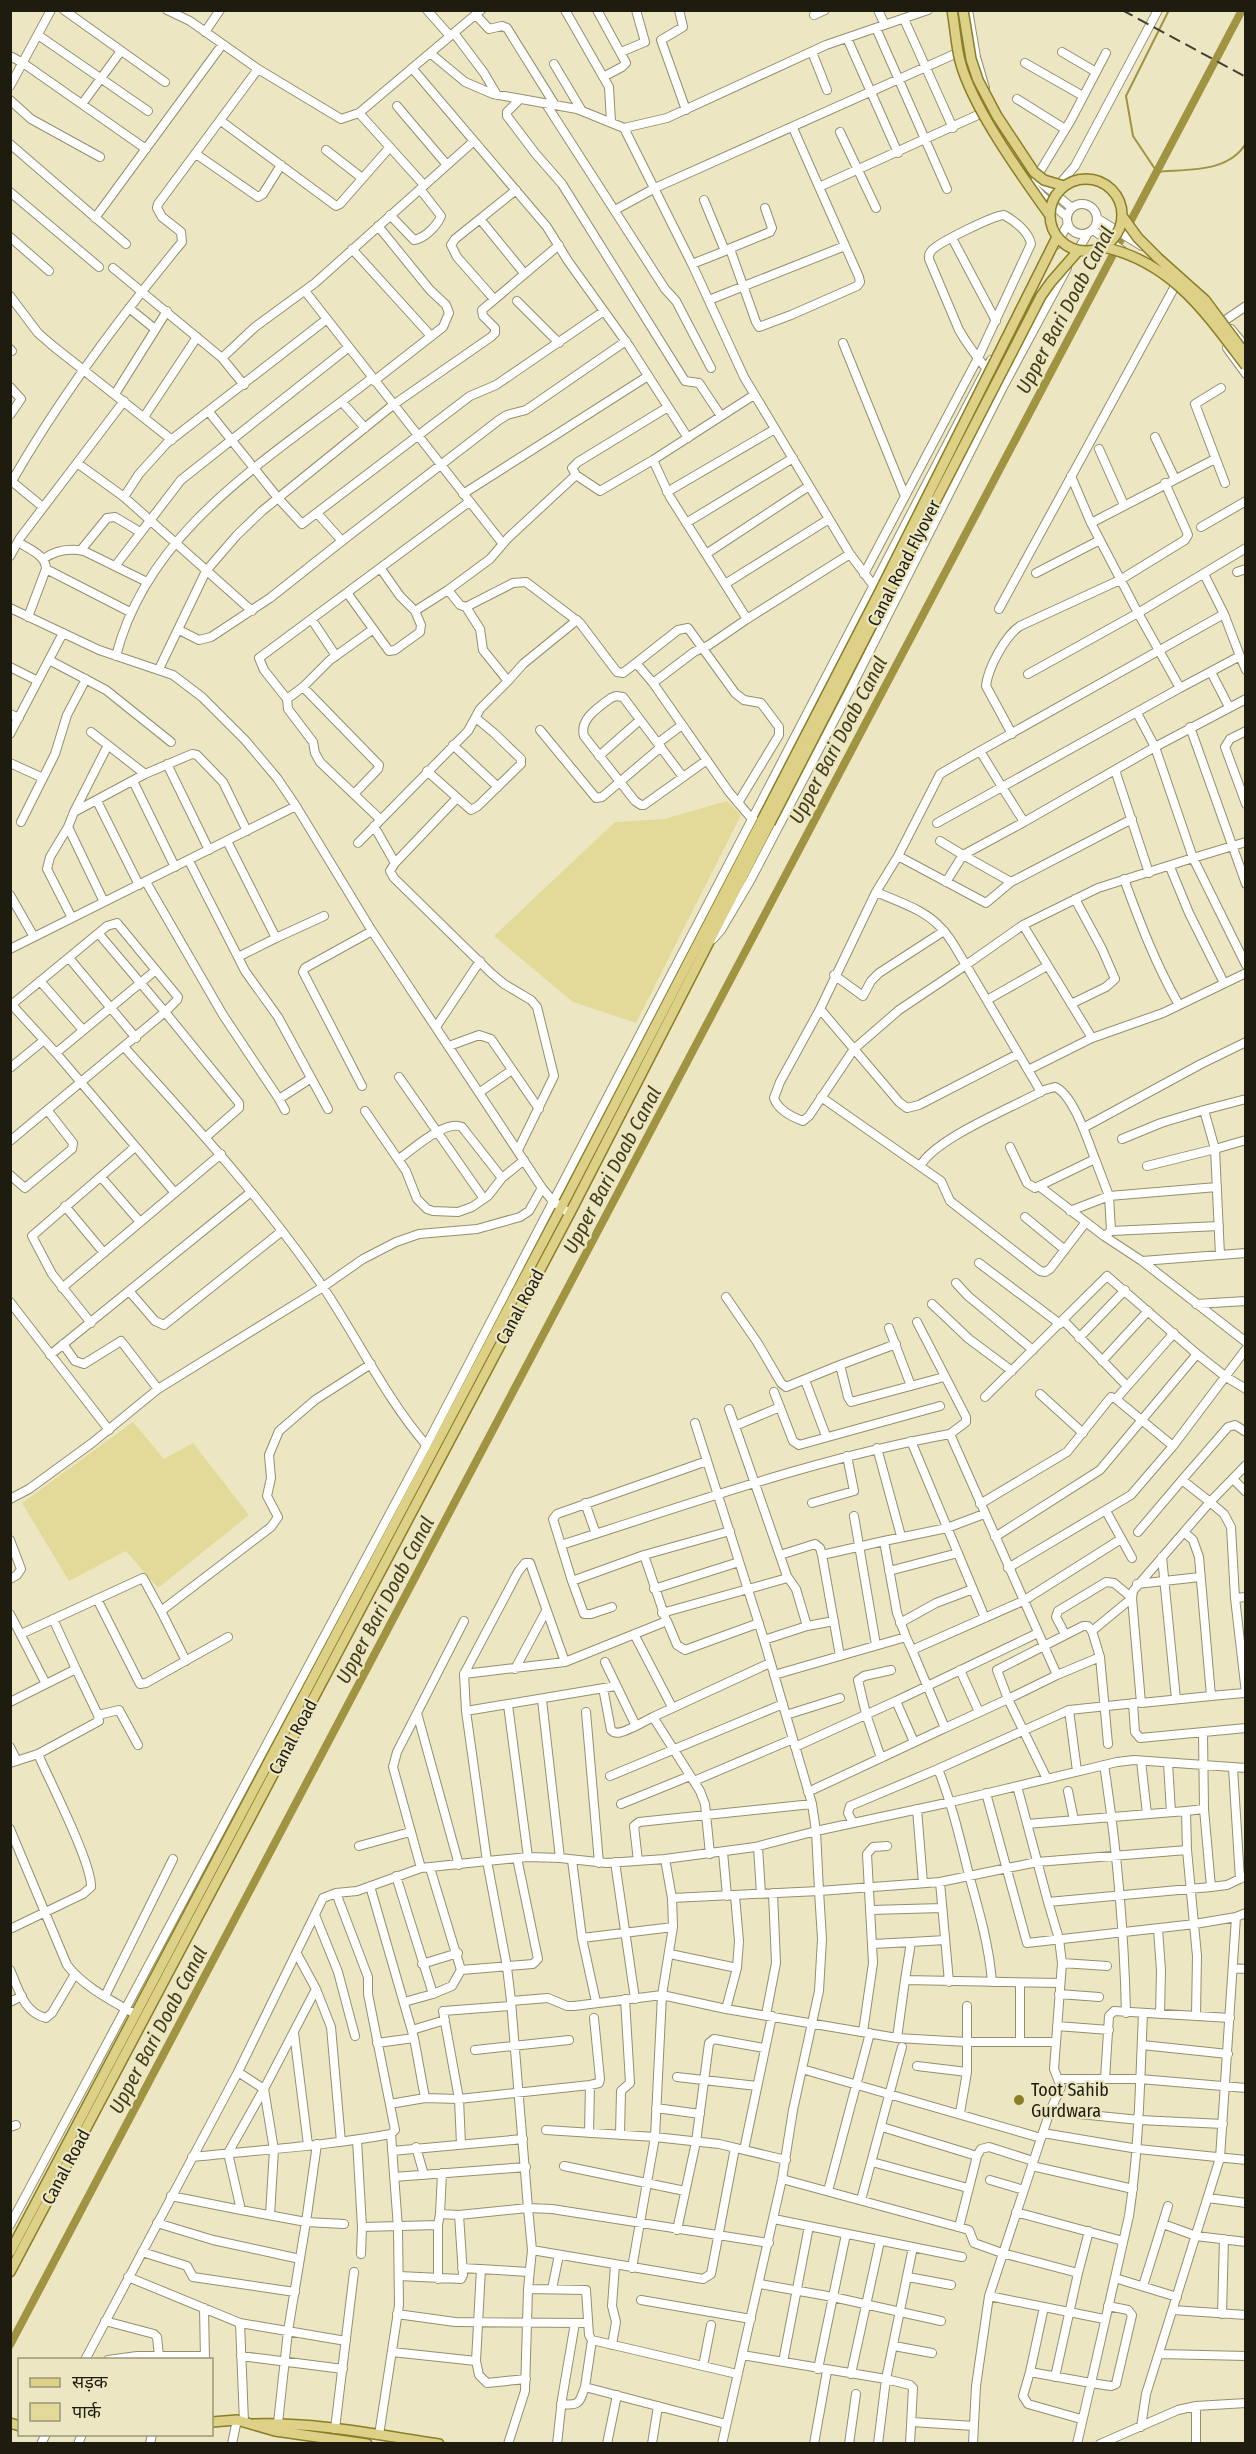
<svg xmlns="http://www.w3.org/2000/svg" width="1256" height="2454" font-family="'Fira Sans Condensed','Noto Sans Devanagari',sans-serif">
<rect width="100%" height="100%" fill="#ece7c2"/>
<path fill="#e3da99" d="M727,801L741,815L636,1023L573,1002L494,936L615,822L664,819Z
M133,1422L164,1459L193,1443L249,1515L158,1588L126,1551L69,1581L22,1503Z"/>
<g fill="none" stroke-linecap="round" stroke-linejoin="round">
<path stroke="#a09443" stroke-width="2" d="M1169,10L1126,96L1133,136L1157,172C1187,169 1229,173 1246,143"/>
<path stroke="#a09443" stroke-width="8" d="M10,2345L1242,10"/>
<defs>
<path id="minor" d="M64,10L165,82
M167,10L190,21L258,69L341,119L359,113L481,10
M427,10L450,36
M565,10L609,87L611,122
M597,10L626,63L622,67L603,77
M679,10L683,27L661,40L686,110
M878,10L885,25
M968,10L976,57L985,88
M476,15L489,29L502,26L507,28L555,105
M814,15L825,10
M904,19L953,128
M876,28L947,189
M205,32L220,10
M454,33L484,73L497,95
M38,35L148,111
M847,38L898,153
M621,52L645,42L636,10
M812,52L827,90
M1062,52L1096,72
M430,53L465,82L493,94L577,109L624,128L692,264L744,377L850,554L873,585
M10,56L23,63L146,149
M1025,63L1083,96
M554,64L582,111
M412,68L547,227L568,261L629,346L688,438
M10,86L51,10
M1017,99L1065,129
M10,100L31,119L100,157
M519,100L507,112V116L535,153L562,184L685,381L699,383L721,416
M82,104L121,51
M546,104L665,289L676,301L711,368
M397,106L447,165
M359,113L424,185
M221,121L336,206L340,204L390,147
M624,128L667,118L826,45L928,10
M793,128L819,187L980,114
M840,132L876,208
M10,144L126,244
M326,150L362,178
M196,154L258,197L263,194L281,165
M1036,178L1071,120L1106,53
M1037,179L1072,208
M1031,183L1042,196L1067,217
M1056,188L1075,166L1158,10
M10,192L99,267
M1067 219a15 15 0 1 1 30 0a15 15 0 1 1-30 0Z
M615,210L655,188L955,54
M390,215L414,240C425,238 437,226 441,216L420,189
M95,218L222,45
M480,219L524,273
M1098,219L1142,246
M1093,230L1123,251
M10,237L49,271
M952,238L996,321
M1056,245L1068,224
M352,249L431,336
M730,249L756,322L759,327L791,315L857,286L860,282L859,277L819,187
M726,250L770,232L772,228L765,208
M1075,255L1088,233
M692,264L725,251L704,200
M113,268L222,358L244,385
M305,291L503,544
M10,296L38,333L53,346L172,440
M494,299L457,257L451,245L455,239L516,190
M709,300L845,246
M517,301L559,343
M129,308L155,329
M1224,321L1246,306
M1231,329L1246,347
M843,343L905,496
M1227,348L1246,374
M10,349L12,351
M222,358L255,327L315,283L474,141
M374,381L443,327L449,313L446,305L430,290L378,226
M10,387L21,399L10,415
M1221,388L1195,404L1225,483
M115,394L167,311
M754,395L653,460L670,497L747,619L850,554
M342,402L365,428
M209,412L278,498L302,524L470,396L496,385L604,311
M144,417L197,337
M1155,437L1175,479
M1099,449L1124,505
M77,463L124,401
M576,475L572,468L578,462L668,407
M1071,476L1091,523
M10,480L43,507
M12,481C60,397 120,317 182,242L181,232L162,217L157,208L158,204L258,69
M667,492L775,429
M463,494L648,376
M124,497L252,611
M317,513L342,541L499,420L507,415L526,410L626,341
M686,523L793,458
M1201,527L1246,501
M18,542C29,549 46,555 46,569L28,617
M1246,548L1138,613L1180,688L1240,656L1246,670
M81,550L107,518L115,517L140,532
M706,554L809,486
M10,556L20,538L77,463L124,497L139,474L167,443L327,319
M43,559C56,550 69,548 84,551L147,582
M116,565L181,480L349,347
M46,569L130,612
M381,569L400,596L415,611L448,590
M1237,572L1246,569
M1036,573L1100,540
M864,574L978,358L1031,244C1029,232 1015,221 1004,215C992,216 940,242 932,250C929,254 929,254 929,259L959,330C967,344 976,356 986,368
M725,584L829,519
M348,594L389,651L395,650L420,632L421,625L415,611
M10,608L99,650L173,675L202,697L245,740L277,778L296,806L372,931L542,1188L552,1200L566,1211
M999,609L1174,288
M1224,614L1240,656
M747,619L709,645L694,652L653,683L729,792L752,819
M312,620L336,656
M179,630L199,640L211,637L270,598L342,541
M116,656C149,526 274,456 372,378
M49,660L106,690L171,742
M636,663L623,673L617,672L580,623L526,582L513,583L466,607L460,605L448,590L490,559L508,538L576,475L600,491L653,460
M10,667L38,681
M159,669L206,571L237,535L262,511L393,405L491,337L495,333V328L483,316L482,310L559,245
M1211,672L1229,707
M1028,674L1138,613L1091,523L1215,459
M508,681L523,664L577,620
M653,683L636,663L678,630L688,628L735,693L744,700L761,703L779,727V735L738,803
M303,687L379,765L378,769L354,794
M1180,688L1002,787L980,751L1224,614L1204,574
M287,699L303,687L330,660L372,630
M1137,713L1155,747L1246,699
M10,714L19,718
M1190,727L1246,884
M540,730L596,798L602,797L661,747
M1246,731L1230,739L1225,747L1246,804
M91,732L145,774
M10,734L63,633
M1012,734L986,686C988,668 1005,636 1020,626L1120,580L1185,540L1188,535L1186,530L1165,483
M658,743L682,725
M453,745L498,787
M980,751L940,774L898,856L876,892C899,902 926,910 942,929C952,939 958,953 966,965L1023,925L1098,888L1193,858L1246,965
M599,756L640,720
M10,763L43,778
M167,764L209,850
M1115,770L1149,873
M427,771L471,810L478,806L521,764V759L494,733L476,718
M683,777L623,697L616,696L611,698C599,707 579,719 584,736L635,801L641,805H644L707,760
M133,781L175,867
M97,801L139,885
M74,812L108,745
M380,819L320,762L315,753L313,742L288,709L287,699L264,670L259,658L469,502
M21,822L55,754L67,715L86,679
M937,823L1002,787L1024,822L1155,747L1193,858L1246,842
M374,826L395,863L390,871L394,878L491,973L504,984L531,1000L537,1007L554,1076L518,1150
M68,827L50,857L47,869L72,918
M227,841L276,938L238,957L245,971L278,1017L328,1109
M940,841L963,855L1024,822
M358,843L468,731L480,709L508,681L483,650L480,629L466,607
M898,856L986,903L1011,882L1132,819
M189,861L238,957
M395,863L457,798
M1170,867L1189,913L1224,983
M1124,879C1140,923 1156,965 1179,1005
M146,882L223,1015L279,1099L310,1079
M946,882L963,855L1011,882
M876,892L820,1009L899,1102L907,1108L919,1105L1018,1054
M10,895L34,937
M104,902L68,827L74,812L145,774L192,754L197,755L223,782L247,831
M1023,925L1092,1038L1163,1013L1246,973
M276,938L324,916
M713,939L721,930L750,881L849,692L1003,387L1067,268
M10,949L296,806
M69,958L136,1038
M834,975L863,996L871,981L879,973L944,931
M40,981L83,1030
M987,1000L1047,966
M1071,1004L1106,987L1115,979L1102,949L1075,899
M12,1005L56,1053L175,1193
M10,1006L107,926L117,923L178,997L177,1000L165,1012L239,1103V1108L206,1137
M820,1009L780,1082L774,1098C778,1110 792,1117 803,1121L809,1116L854,1049L899,1010L966,965L1028,1070L1092,1038
M436,1027L480,961
M449,1046L479,1035L491,1039L539,1109
M125,1048C194,1124 264,1201 323,1287C358,1339 386,1399 428,1447
M56,1053L156,970
M10,1068L43,1041
M1028,1070L1041,1092
M399,1077L484,1199
M362,1086L303,972L305,968L372,931
M480,1092L512,1070
M821,1097L941,1181L950,1201L1040,1271L1045,1272L1050,1269L1086,1222
M279,1099L285,1110
M365,1111L406,1171L417,1199L427,1209L433,1211L458,1212L472,1207L488,1196L502,1178L524,1160
M1083,1128L1201,1064L1246,1042
M1122,1139L1161,1123L1204,1110
M10,1141L165,1012L99,934
M1010,1147L1027,1183L1035,1188L1095,1159L1109,1196L1111,1231
M399,1159C413,1149 446,1119 462,1127L502,1178
M920,1166C937,1137 1012,1108 1044,1090L1055,1087C1073,1094 1088,1141 1095,1159
M1147,1166L1215,1149L1204,1110L1246,1099
M10,1175L25,1188L72,1149L73,1143L48,1111
M101,1177L140,1222
M1039,1186L1104,1236L1142,1261L1246,1253
M65,1206L104,1253
M1070,1211L1109,1196L1217,1187
M1025,1217L1065,1250
M1107,1234L1111,1231L1219,1226
M1220,1255L1215,1149L1246,1140
M1142,1261L1246,1342
M979,1263L1060,1324
M956,1283L968,1296L1033,1350
M62,1288L221,1154
M130,1292L155,1321L164,1325L282,1231
M726,1297L757,1342L781,1383L786,1387L840,1365L848,1397L851,1402L944,1377
M10,1302L109,1430
M932,1304L969,1339L1012,1371
M1196,1304L1246,1301
M1063,1320L1127,1386
M91,1323L52,1274L32,1236L135,1147
M889,1328L911,1386
M1079,1338L1125,1290
M63,1344L75,1361L84,1364L121,1341L158,1389
M50,1355L251,1192
M1102,1361L1148,1311
M840,1365L896,1344
M805,1380L826,1436
M774,1392L793,1441L799,1445L940,1406
M1040,1394L1083,1433
M985,1397L1107,1276L1197,1354L1226,1377L1246,1389
M1116,1399L1174,1333
M695,1423L764,1640L812,1804L816,1831L951,1802L1117,1762L1134,1760L1246,1768
M735,1426L780,1407
M950,1434L1057,1675L1100,1657
M911,1441L985,1618
M877,1448L901,1536
M707,1461L557,1514L553,1519L572,1581L644,1555L730,1531
M1233,1479L1246,1492
M1182,1480L1228,1427L1235,1425L1246,1432
M10,1499L29,1489L92,1443L158,1389L323,1287L363,1259L396,1242L419,1234L477,1229L520,1217L529,1211L542,1188
M585,1503L596,1534
M812,1503L854,1491L847,1456
M980,1504L1067,1452L1111,1397L1116,1399L1173,1446
M1106,1511L1132,1558
M854,1516L876,1645
M1138,1532L1182,1480L1210,1502L1184,1532L1193,1540L1199,1557L1211,1696L1244,1693
M1184,1532L1133,1591L1132,1598L1141,1703L1211,1696
M995,1537L1100,1470L1197,1354
M10,1540L21,1569L17,1575L10,1579
M561,1545C690,1504 817,1458 950,1434L966,1422V1417L917,1322
M644,1555L665,1617
M780,1555L815,1544L820,1548L822,1555
M1162,1557L1176,1699
M1008,1568L1131,1495L1173,1446L1246,1349
M889,1571L958,1553
M787,1576L796,1589L807,1626
M572,1581L584,1614H591L612,1607
M1137,1584L1200,1577
M654,1589L739,1562
M1246,1597L1235,1598L1246,1693
M1235,1598L1231,1527L1224,1514L1210,1502L1246,1465
M97,1599L140,1684L146,1683L228,1637
M161,1611L186,1661
M662,1613L784,1579L787,1576L729,1409
M10,1614L46,1684
M900,1623L936,1603L973,1589
M21,1634L143,1578L161,1611L271,1527L278,1517L267,1496L271,1478L269,1455L279,1431L315,1400L371,1364
M634,1634L672,1707
M1065,1634L1056,1617L1058,1611L1106,1582L1114,1583L1132,1598L1092,1631L1100,1657L1108,1744
M906,1637L897,1613L884,1541L947,1528L984,1514
M764,1640L807,1626L834,1621
M840,1656L822,1555L884,1541
M565,1662L667,1621L677,1645L685,1650L759,1623
M605,1662L636,1726L653,1717
M515,1669L546,1611
M960,1670L979,1712
M774,1675L906,1637L912,1650
M1057,1675L1008,1699L997,1670L1083,1626H1088L1092,1631
M603,1688L611,1730C617,1737 628,1729 636,1726
M542,1700L560,1858
M10,1702L76,1669L53,1619
M1133,1703L1135,1732L1140,1738L1246,1728
M508,1705L528,1857
M466,1711L616,1686
M586,1712L599,1863
M417,1713L397,1752L393,1767L421,1868
M98,1715L119,1710L138,1745
M786,1715L840,1698
M914,1742L896,1701L1038,1633
M10,1747L17,1761
M795,1747L896,1701
M881,1758L866,1714L858,1680L864,1676L891,1670
M1141,1761L1147,1814
M10,1763L38,1754L99,1721L98,1715L76,1669
M1168,1763L1171,1812
M1104,1765C1117,1848 1124,1929 1126,2013
M1233,1768L1240,1879
M1077,1771L1069,1710L1136,1703
M610,1776L783,1704
M1047,1779L1008,1699L945,1728L912,1650L1023,1601L1121,1539
M694,1781L793,1739
M1017,1786L1048,1902
M1068,1791L1074,1820
M808,1792L945,1728
M986,1793L1027,1943L1195,1924L1236,1917L1246,1913
M621,1804L690,1776
M917,1809L923,1883
M1204,1809L1211,1887
M1186,1811L1204,1809L1203,1733
M853,1823L848,1813L850,1806L938,1769
M1027,1824L1186,1811L1187,1850
M10,1829L67,1965C84,1987 112,2001 135,2014
M359,1846L410,1832
M758,1847L761,1894
M723,1852L727,1896
M710,1854L705,1804L700,1791L653,1717L770,1663
M572,1860L582,1938L596,2002
M638,1861L634,1826L639,1822L812,1804
M615,1862L635,1999
M459,1865L417,1713L464,1621
M430,1868L461,1970L533,1964L538,1959L517,1858
M396,1876L433,1994L404,2002
M940,1882L949,1982
M370,1886L414,2038
M672,1898L665,1859L755,1847L816,1831L819,1891L672,1898L673,1927L662,1995L574,2006H567L548,1998L511,2001L528,2208L552,2209L769,2243
M871,1910L942,1908
M315,1915L338,1972L355,2036
M10,1929L83,1894L91,1887C92,1863 49,1780 38,1754
M1158,1929L1161,1970L1160,2014
M582,1938L673,1927
M873,1944L911,1942
M297,1954L316,1989L331,2027L341,2142
M670,1954L737,1968L739,1941L735,1896
M1062,1963L1107,1966
M422,1964L458,1953
M1233,1968L1246,1969
M10,1970C19,1989 23,2012 46,2018L52,2013L75,1974
M905,1980L911,1942L945,1940
M992,1982C989,1945 979,1911 969,1875C960,1839 952,1804 938,1769L1069,1710
M433,1994L452,1986L461,1970
M1059,1994L1099,1997
M105,1996L173,1859
M511,2001L507,1967L487,1861L528,1857L560,1858L607,1863L665,1859
M10,2002L22,1996
M726,2009L737,1968
M766,2015L776,1963L773,1893
M1057,2026L1109,2030
M412,2030L445,2020
M863,2032L873,1963L867,1854L873,1847L887,1846
M294,2033L308,2145
M897,2038L905,1980L1060,1983
M1020,2042V1983
M377,2043L414,2038L425,2098L459,2099L590,2085L599,2083L600,2079L594,2018
M1142,2045L1228,2054
M475,2050L569,2040
M917,2066L967,2072
M802,2069L1041,2138
M238,2072L264,2089L228,2153L241,2210L306,2222L317,2144
M677,2077L757,2086
M1059,2079H1140L1246,2088
M1105,2079L1109,2016L1114,2011L1230,2018
M390,2104L425,2098
M656,2108L700,2114
M1050,2111L1139,2120L1223,2124
M960,2113L967,2072V2006
M10,2127L16,2125
M882,2127L977,2156L959,2227
M546,2130L655,2137L632,2268
M589,2133L590,2085
M1043,2133L1138,2149L1246,2160
M620,2135L621,2091L630,2083L625,1999
M357,2140L362,2227L438,2225L440,2214L459,2215L528,2208L532,2250L528,2289L525,2391L508,2444
M461,2144L459,2099L443,2011L511,2006
M416,2147L424,2175
M744,2150L772,2016
M392,2151L523,2139
M977,2156L981,2149L989,2147L1033,2161
M192,2157C258,2150 325,2146 391,2134L395,2130L368,1994V1977L336,1893
M786,2160L719,2144L655,2137L662,1995L726,2009L897,2038L967,2042H1056
M872,2162L968,2188
M564,2166L685,2191
M1032,2166L1133,2189
M394,2177L526,2167
M782,2179L969,2230L974,2243L1002,2253L1078,2273L1089,2231
M990,2180L1024,2190
M828,2191L870,2033
M171,2196L241,2210
M1208,2198L1246,2203
M861,2200L902,2047
M1016,2212L1123,2241
M440,2214L442,2173
M270,2215L274,2150L264,2089L316,1989
M774,2219L962,2257
M157,2223L213,2240L300,2259
M1163,2224L1196,2236L1246,2242
M10,2225L427,1444L991,360
M677,2230L696,2142L709,2043L714,2039L764,2048
M532,2250L703,2279L711,2274L735,2148
M142,2252L187,2266L193,2277L295,2292
M361,2254L362,2227
M462,2268L529,2272
M481,2269L476,2361L479,2375L487,2383L526,2379
M399,2276L461,2279L463,2275L459,2215
M128,2277L240,2323L346,2341
M908,2277L951,2285
M1115,2278L1177,2297
M438,2279V2225
M760,2284L833,2297L941,2321
M1143,2286L1168,2206
M528,2289L586,2290L589,2335L592,2340
M552,2289L559,2255
M989,2296L1104,2319
M641,2300L751,2319
M204,2308L205,2360
M1173,2310L1246,2315
M397,2314L455,2322L588,2323
M1222,2314L1224,2239
M105,2321L154,2334L157,2337L159,2356
M240,2323L244,2422
M612,2345L616,2322L612,2306L615,2265
M894,2346L932,2353
M392,2352L476,2361
M1160,2354L1246,2356
M742,2355L886,2379L913,2247
M241,2356L343,2369
M85,2360L238,2072L323,1898L336,1893L357,1891L421,1868L487,1861L466,1711L464,1674L518,1572L525,1563H530L565,1662L464,1674
M108,2360L137,2356H205
M783,2362L809,2226
M703,2366L711,2325
M818,2369L846,2234
M1030,2372L1044,2307
M851,2374L880,2241
M1055,2377L1078,2273
M561,2404C580,2406 579,2403 585,2387
M1196,2406V2444
M1081,2419L1028,2404L1023,2396L1030,2372L1091,2383L1129,2216C1139,2149 1140,2082 1143,2013
M912,2422L974,2426
M278,2423L288,2331L306,2222L344,2224
M726,2424L585,2387L592,2340L737,2374
M1141,2427L1146,2394L1220,2158L1236,1917
M335,2429L354,2272
M379,2435L399,2305L398,2228L391,2134
M41,2444L46,2434
M78,2444L82,2434
M150,2444L152,2434
M232,2444L237,2420
M557,2444L562,2399L575,2323
M607,2444L617,2395
M652,2444L658,2406
M722,2444L782,2179L793,2110L819,1991L822,1939L819,1891L940,1882L1037,1862L1187,1850L1197,1956L1196,2016
M814,2444L827,2371
M849,2444L856,2394
M878,2444L886,2379L910,2385L913,2388L910,2444
M973,2444L976,2386L989,2296L1050,2111L1061,2087L1054,2069L1062,1963L1059,1939L1048,1902L1211,1887L1227,1885L1246,1876
M1077,2444L1091,2383L1111,2386L1116,2384L1132,2315L1128,2310L1108,2306
M1100,2444L1178,2410L1196,2406L1246,2403"/>
<path id="major" d="M10,2252L561,1208L762,820
M10,2272L570,1213L770,823
M212,2422L237,2420L275,2431L367,2444
M10,2423L20,2426
M254,2424C316,2422 378,2435 439,2444"/>
</defs>
<use href="#minor" stroke="#948f6d" stroke-width="10"/>
<use href="#major" stroke="#8a7e28" stroke-width="12"/>
<use href="#minor" stroke="#fff" stroke-width="8"/>
<use href="#major" stroke="#dcd186" stroke-width="9"/>
<path stroke="#42402f" stroke-width="2" stroke-dasharray="12 6" stroke-linecap="butt" d="M1122,10L1246,77"/>
<defs>
<path id="major-bridge" d="M952,10C955,27 956,45 960,61C972,107 1021,175 1049,214
M963,10L971,59L978,80L997,116L1034,172L1044,180L1064,186
M1050 215a36 36 0 1 1 72 0a36 36 0 1 1-72 0Z
M1122,216L1138,238L1158,258L1205,300L1246,355
M1103,247C1172,262 1206,313 1246,366
M762,820L880,591L1057,237
M770,823L1041,296L1051,282L1078,251"/>
</defs>
<use href="#major-bridge" stroke="#8a7e28" stroke-width="12" stroke-linecap="butt"/>
<use href="#major-bridge" stroke="#dcd186" stroke-width="9"/>
</g>
<circle fill="#8a7e24" stroke="#ece7c2" stroke-width="2" cx="1019" cy="2100" r="6"/>
<g text-anchor="middle" stroke-width="4.5" stroke-linejoin="round" paint-order="stroke">
<g font-size="18" fill="#1e1c0f" stroke="#ece7c2">
<text transform="translate(904 563) rotate(-63)" y="6">Canal Road Flyover</text>
<text transform="translate(520 1307) rotate(-62)" y="6">Canal Road</text>
<text transform="translate(293 1737) rotate(-62)" y="6">Canal Road</text>
<text transform="translate(66 2167) rotate(-62)" y="6">Canal Road</text>
</g>
<g font-size="18" fill="#1e1c0f" stroke="#ece7c2" text-anchor="start">
<text x="1031" y="2096">Toot Sahib<tspan x="1031" dy="21">Gurdwara</tspan></text>
</g>
<g font-size="20" font-style="italic" fill="#423c19" stroke="#ece7c2">
<text transform="translate(1065 310) rotate(-62)" y="7">Upper Bari Doab Canal</text>
<text transform="translate(838 740) rotate(-62)" y="7">Upper Bari Doab Canal</text>
<text transform="translate(612 1170) rotate(-62)" y="7">Upper Bari Doab Canal</text>
<text transform="translate(385 1600) rotate(-62)" y="7">Upper Bari Doab Canal</text>
<text transform="translate(158 2030) rotate(-62)" y="7">Upper Bari Doab Canal</text>
</g>
</g>
<rect width="1256" height="2454" fill="none" stroke="#1e1c0f" stroke-width="24"/>
<rect x="18" y="2358" width="195" height="78" fill="#ece7c2" stroke="#9a967a" stroke-width="1.5"/>
<rect x="30" y="2378" width="30" height="9" fill="#dcd186" stroke="#9a967a" stroke-width="1.5"/>
<text x="72" y="2388" font-size="18" fill="#1e1c0f">सड़क</text>
<rect x="30" y="2403" width="30" height="18" fill="#e3da99" stroke="#9a967a" stroke-width="1.5"/>
<text x="72" y="2418" font-size="18" fill="#1e1c0f">पार्क</text>
</svg>
